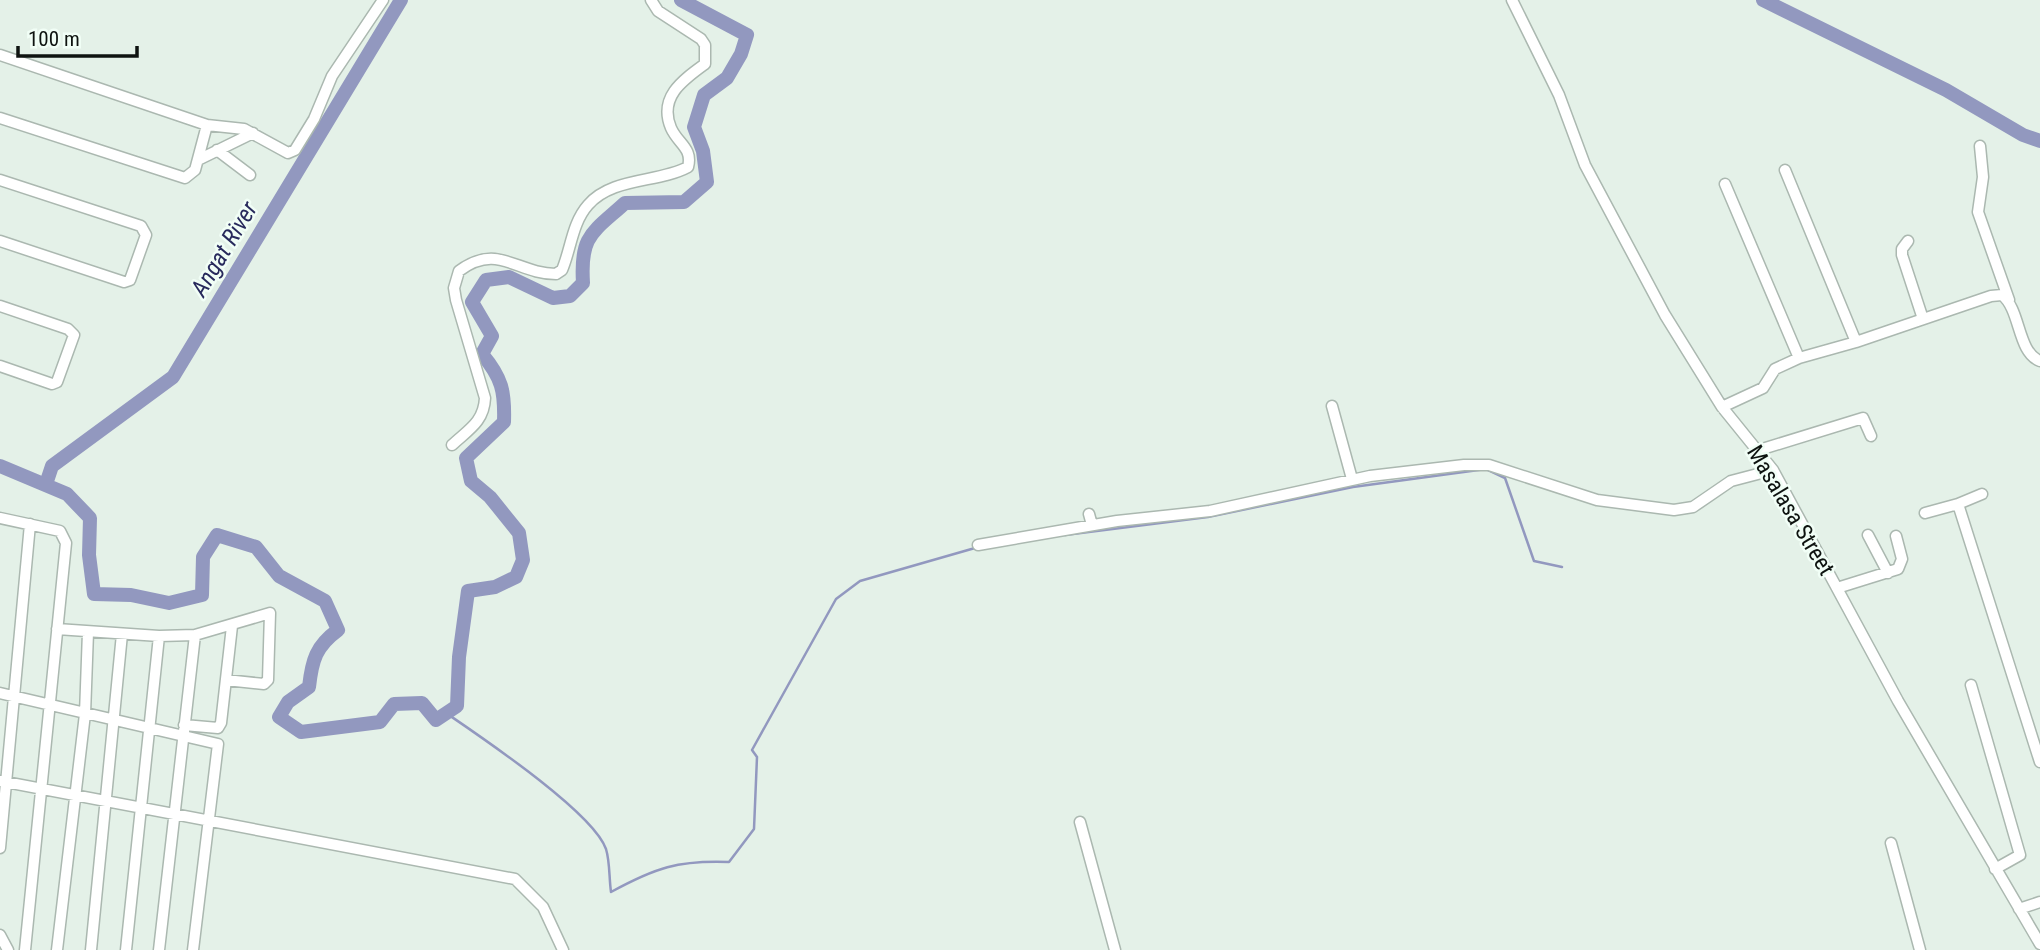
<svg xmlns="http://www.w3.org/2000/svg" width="2040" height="950" font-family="'Roboto Condensed',sans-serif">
<rect width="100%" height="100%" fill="#e4f1e8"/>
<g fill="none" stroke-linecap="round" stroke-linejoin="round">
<path stroke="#9298bf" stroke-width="2.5" d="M1065,535L1208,517L1353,487L1486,469L1505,478L1534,561L1562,567
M446,713C481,737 593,812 606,849C610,862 609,878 611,892C655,868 678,860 729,862L754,829L757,757L752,750L836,599L860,581L975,548"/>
<path stroke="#9298bf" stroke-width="14" d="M1763,0L1946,90L2023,135L2040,141
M0,466L67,494L90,518L89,555L94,594L131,595L169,603L202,595L203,557L217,535L256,547L279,576L325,601L338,630C316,646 312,660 309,687L288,702L279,717L301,732L380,722L394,704L422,703L436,720L457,706L459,657L468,591L495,587L516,577L523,560L519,533L490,497L471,481L466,458L504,422C505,391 502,378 482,354L492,336L472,302L486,280L509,277L553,298L570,296L583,283C580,235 592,233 625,203L684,202L707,182L703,151L694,127L704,95L727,78L741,54L747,35L681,0
M46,484L52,466L173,377L401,0"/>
<defs>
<path id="minor" d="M1512,0L1559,95L1585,165L1665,315L1722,407L1773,470L1898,701L2040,944
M0,55L207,125L244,129L288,153L295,150L314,119L332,76L383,0
M0,118L185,178L195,170L207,125
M1980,146L1983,177L1978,212L2009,300
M217,150L250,175
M198,160L253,133
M1785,170L1856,342
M0,180L141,226L146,235L130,280L124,282L0,241
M1725,184L1799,358
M1908,241L1902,249V255L1923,319
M0,306L68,329L74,335L57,382L52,384L0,366
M1332,406L1352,479
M1722,407L1763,388L1775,369L1799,358L1856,342L1991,296L2002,295C2021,310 2017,352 2040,361
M452,445C468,430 484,422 485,398L456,300L454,288L459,271C498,242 517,274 556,274L562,270C571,249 572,223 588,205C612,177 658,183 688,167C693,148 678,144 671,128C658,97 683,80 705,64V45L701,39L658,11L651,0
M1759,450L1863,418L1871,436
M1982,494L1958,504L2040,762
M1925,513L1958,504
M1089,514L1092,525
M0,518L60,531L66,543L25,950
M1868,535L1888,573
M978,545L1117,521L1210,511L1370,476L1464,465H1489L1597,500L1674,510L1693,507L1731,481L1773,470
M1837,588L1898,569L1902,559L1896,536
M57,629L159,636L195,635L270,613L268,680L264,684L226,680
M1971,685L2020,855L1995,869
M0,693L218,744L193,950
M184,725L218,728L221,723L232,626
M0,781L515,879L543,907L563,950
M1080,822L1115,950
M1891,843L1920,950
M0,848L30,524
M2019,909L2040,902
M0,935L8,950
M57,950L85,714L88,632
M91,950L122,634
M126,950L159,636
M159,950L195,635"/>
</defs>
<use href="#minor" stroke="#abb8b0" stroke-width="13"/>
<use href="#minor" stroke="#fff" stroke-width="10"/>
</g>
<g text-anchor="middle" stroke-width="5" stroke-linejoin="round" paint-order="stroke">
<g font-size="23" fill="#0e1310" stroke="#f1fef6">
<text transform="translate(1791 510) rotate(59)" y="8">Masalasa Street</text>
</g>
<g font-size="24" font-style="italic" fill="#282a5c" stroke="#f1fef6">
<text transform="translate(224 249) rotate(-59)" y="8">Angat River</text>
</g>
</g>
<path d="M18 46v10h119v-10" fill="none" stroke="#0e1310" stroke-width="3.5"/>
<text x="28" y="46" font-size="21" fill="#0e1310" stroke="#f1fef6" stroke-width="5" paint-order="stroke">100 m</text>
</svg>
